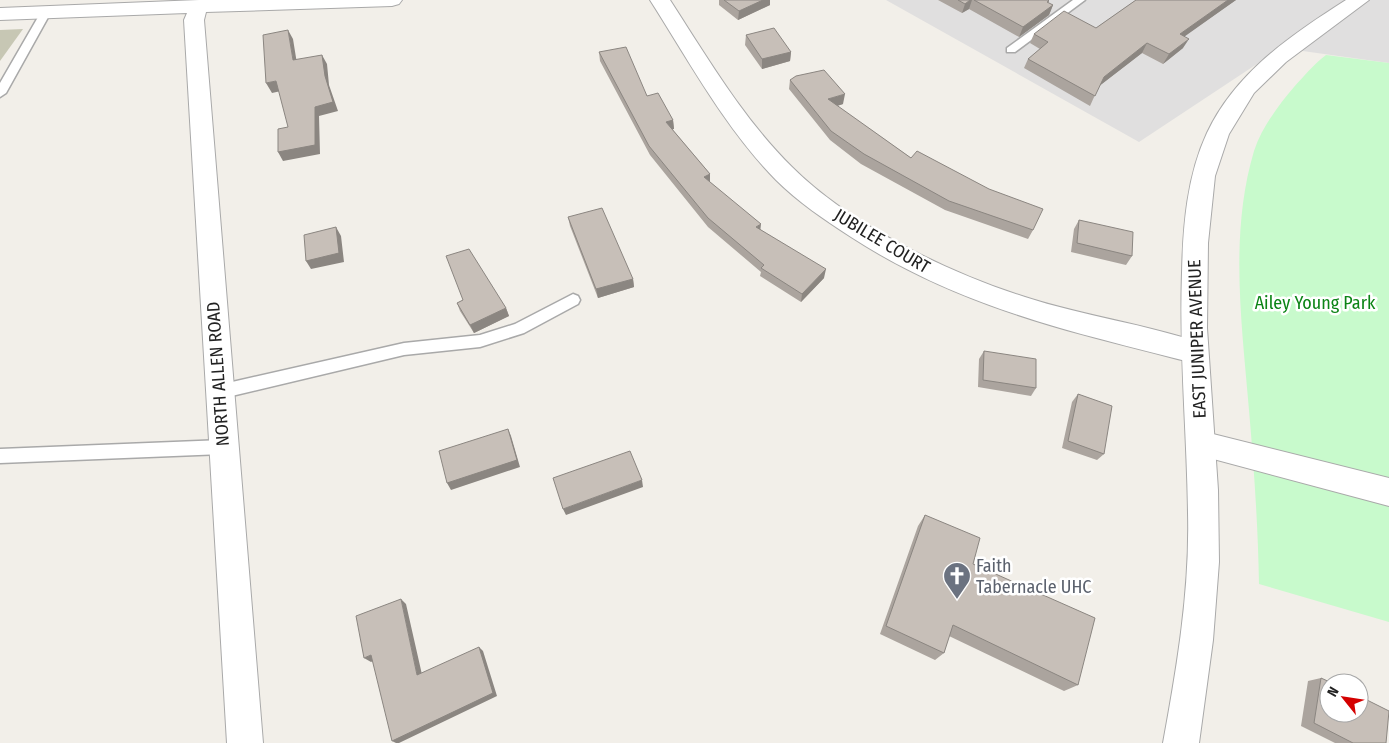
<svg xmlns="http://www.w3.org/2000/svg" width="1389" height="743" font-family="'Fira Sans Condensed',sans-serif">
<rect width="100%" height="100%" fill="#f2efe9"/>
<path fill="#e0dfdf" d="M886,0H1389V63L1281,48L1139,142Z"/>
<path fill="#c7c7b4" d="M23,29L0,61V30Z"/>
<path fill="#c8facc" d="M1326,55L1389,63V622L1259,584C1258,526 1254,468 1249,410C1242,325 1229,235 1254,151C1262,127 1278,106 1294,87C1304,76 1314,64 1326,55Z"/>
<g fill="none" stroke-linecap="round" stroke-linejoin="round">
<defs>
<path id="service" d="M1073,0H1085L1015,52H1007V48Z
M46,9L51,12L6,93L0,97V83L41,12Z
M573,294L578,296L580,300L578,304L524,333L480,347L404,355L219,399L214,397L211,392L214,387L219,385L404,343L480,335L515,324Z
M223,440L229,442L231,447L229,452L223,454L0,463V449Z"/>
<path id="minor" d="M199,0H402L399,4L392,6L206,12L204,20L263,743H227L184,20L187,13L0,20V8Z
M650,0H670C707,57 743,119 792,167C849,224 948,273 1025,297C1083,316 1146,324 1204,344L1208,352L1204,360L1194,363C1071,332 959,307 851,237C825,220 798,202 776,180C725,128 689,61 650,0Z
M1201,431L1389,478V506L1191,453L1186,444L1191,435Z"/>
<path id="tertiary" d="M1346,0H1369L1286,62L1254,93L1229,134L1215,176L1208,243L1207,328L1218,490L1219,562L1213,640L1199,743H1163C1177,667 1190,590 1188,513C1187,432 1179,353 1182,273C1183,226 1187,176 1207,133C1235,73 1291,35 1346,0Z"/>
</defs>
<use href="#service" stroke="#a9a9a9" stroke-width="3"/>
<use href="#minor" stroke="#a9a9a9" stroke-width="2"/>
<use href="#tertiary" stroke="#a9a9a9" stroke-width="2"/>
<use href="#service" fill="#fff" fill-rule="evenodd"/>
<use href="#minor" fill="#fff" fill-rule="evenodd"/>
<use href="#tertiary" fill="#fff" fill-rule="evenodd"/>
</g>
<path fill="#aba49e" d="M719,0H770V5L738,20L719,5Z
M938,0H1048L1049,1L1048,3L1053,5L1049,15L1019,37L969,9L962,13Z
M1136,0H1236L1184,36L1183,48L1163,64L1142,53L1099,86L1090,106L1024,68L1028,59L1040,49L1030,43L1034,34L1096,28Z
M746,35L791,52L790,61L762,69L745,45Z
M599,52L673,120L674,129H672L710,174V182L761,230L824,278L801,302L760,276L761,272L708,227L650,155L600,61Z
M790,80L843,104L837,106L911,158L1033,230L1028,239L945,210L861,164L830,140L789,89Z
M568,217L633,279L634,287L598,298L570,226Z
M1079,220L1132,256L1126,265L1071,252L1074,229Z
M463,300L506,308L509,316L474,333L460,311L457,303Z
M984,351L1036,388L1031,396L978,387L979,359Z
M1078,394L1104,454L1097,460L1062,448L1072,402Z
M925,515L973,564L1078,685L1064,691L949,636L944,653L935,660L880,634L918,526Z
M1321,678L1386,743H1335L1301,726L1308,681Z"/>
<path fill="#8b8681" d="M763,0H770V5L738,20L739,11Z
M970,0H972L969,9L962,13L965,4Z
M1228,0H1236L1174,44L1180,34Z
M1053,5L1049,15L1019,37L1023,27Z
M288,30L293,39L298,70L293,60Z
M1189,39L1183,48L1163,64L1169,54Z
M1147,43L1142,53L1098,87L1104,77Z
M791,52L790,61L762,69V59Z
M322,55L327,64L329,85L338,111L319,116L320,154L283,161L278,152L315,107Z
M276,81L281,91L272,93L266,83Z
M845,94L843,104L827,109L828,99Z
M673,120L674,129L666,131V122Z
M710,174V183L704,177Z
M761,224L760,233L756,227Z
M336,227L341,236L344,262L311,269L306,261Z
M826,269L824,278L801,302L802,294Z
M633,279L634,287L598,298L596,289Z
M506,308L509,316L474,333L470,325Z
M508,429L511,436L520,467L451,490L447,483Z
M642,480L643,487L566,515L563,509Z
M401,599L406,604L423,679L417,675Z
M479,647L483,651L497,696L399,743H396L392,741Z
M371,655L377,659L371,662L364,658Z"/>
<path fill="#c7bfb8" stroke="#8b8681" d="M724,0H763L739,11Z
M958,0H970L965,4Z
M974,0H1048L1049,1L1047,2L1053,5L1023,27Z
M1136,0H1228L1180,34L1189,39L1169,54L1147,43L1104,77L1095,96L1028,59L1048,42L1034,34L1064,11L1096,28Z
M774,28L791,52L762,59L746,35Z
M288,30L293,60L322,55L325,76L333,102L315,107V145L278,152V129L288,127L276,81L266,83L263,35Z
M626,47L647,96L658,93L673,120L666,122L710,174L704,177L761,224L756,227L826,269L802,294L761,268L764,265L708,218L649,146L599,52Z
M824,70L845,94L828,99L911,158L917,151L989,189L1043,209L1033,230L949,201L864,154L831,131L790,80L796,76Z
M602,208L633,279L596,289L568,217Z
M1079,220L1133,232L1132,256L1077,243Z
M336,227L339,253L306,261L304,235Z
M469,249L506,308L470,325L457,303L463,300L446,256Z
M984,351L1036,359V388L983,380Z
M1078,394L1112,406L1104,454L1068,441Z
M508,429L517,460L447,483L439,451Z
M630,451L642,480L563,509L553,478Z
M925,515L980,538L973,564L1095,618L1078,685L953,625L944,653L886,626Z
M401,599L417,675L479,647L493,693L392,741L371,655L364,658L356,616Z
M1321,678L1332,683H1329V713H1359V696L1389,711L1386,743H1353L1314,723Z"/>
<defs>
<symbol id="church-pin" viewBox="-11 -11 22 30"><path d="M0 17L-7.5 6A9.5 9.5 0 1 1 7.5 6Z" fill="#6b7280" stroke="#fff"/><path d="M-1.2-6h2.4v3.5h3.3v2.4h-3.3V6h-2.4V-.1h-3.3v-2.4h3.3Z" fill="#fff"/></symbol>
</defs>
<g fill-rule="evenodd">
<use href="#church-pin" x="941" y="560" width="32" height="43"/>
</g>
<g text-anchor="middle" stroke-width="5" stroke-linejoin="round" paint-order="stroke">
<g font-size="18" fill="#222" stroke="#fff">
<text transform="translate(882 241) rotate(31)" y="6">JUBILEE COURT</text>
<text transform="translate(1197 339) rotate(-92)" y="6">EAST JUNIPER AVENUE</text>
<text transform="translate(218 374) rotate(-94)" y="6">NORTH ALLEN ROAD</text>
</g>
<g font-size="18" fill="#0c8416" stroke="#fff">
<text x="1315" y="309">Ailey Young Park</text>
</g>
<g font-size="18" fill="#5b616d" stroke="#fff" text-anchor="start">
<text x="976" y="572">Faith<tspan x="976" dy="21">Tabernacle UHC</tspan></text>
</g>
</g>
<g transform="translate(1344 698) rotate(300)"><circle r="24" fill="#ffffff" stroke="#a7a7a7"/>
<path d="M0-4L9 19L0 12L-9 19Z" fill="#d40000"/>
<text y="-8" font-size="14" font-weight="bold" text-anchor="middle" fill="#222222">N</text>
</g>
</svg>
